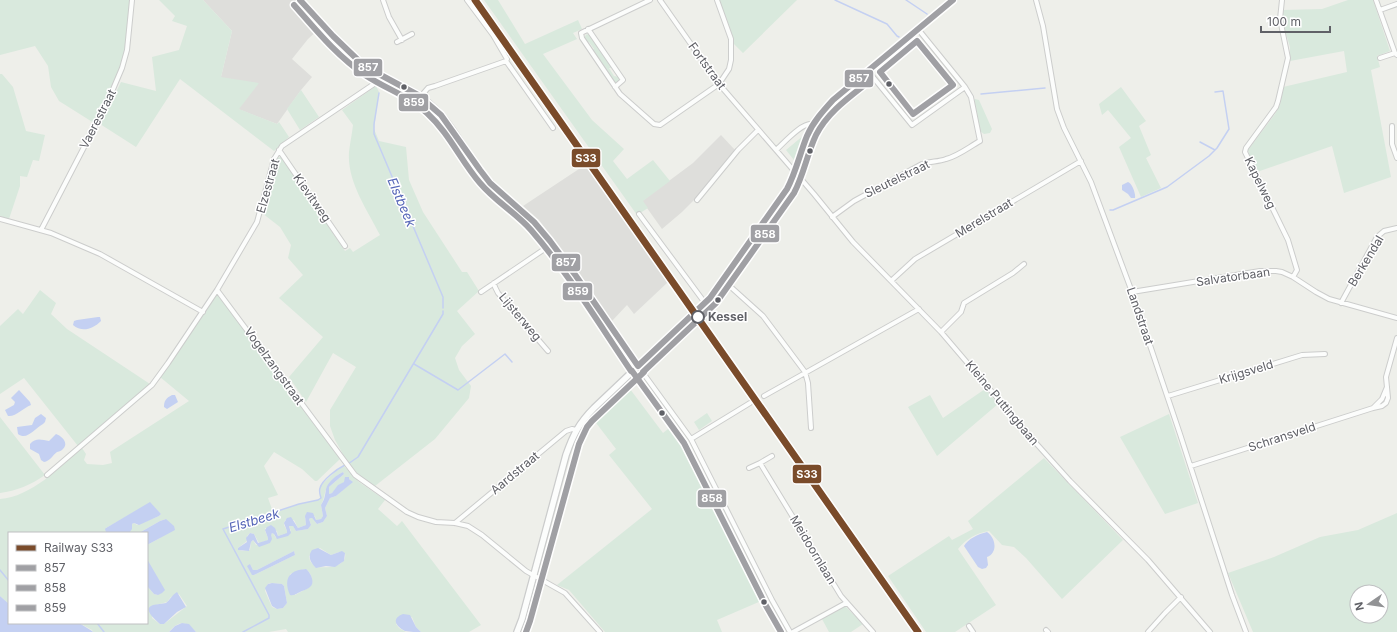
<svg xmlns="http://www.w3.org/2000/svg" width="1397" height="632" font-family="Inter,sans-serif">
<rect width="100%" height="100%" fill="#eeefea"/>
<path fill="#dededb" d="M203,0H295L320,28L308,39L292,59L312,77L301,90L277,124L238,109L221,77L232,31Z
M721,135L735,150L700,194L682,212L662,229L642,201L693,163Z
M585,165L668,282L634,314L627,305L612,321L539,220L523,206Z"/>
<path fill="#d9e9dd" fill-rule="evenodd" d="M0,0H130L125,48L119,71L94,123L59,101L51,87L48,66L35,46L0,55Z
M159,0H203L232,31L221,77L259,83L239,109L277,124L279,122L289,137L274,151L180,79L136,147L100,124L121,82L156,91L152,57L179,50L187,26L172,21L175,16Z
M484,0H498L525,44L578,20L582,29L573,33L577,39L543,54L592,120L624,149L613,161L627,179L653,160L670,181L643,201L648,208L637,215Z
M719,0H797L743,53L733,43L728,23Z
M1348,0H1373L1390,51L1377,56L1380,67L1371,70L1391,177L1344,193L1332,146L1257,172L1249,155L1248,150L1275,114L1280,105L1283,87L1347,72L1344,51L1290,61V47L1283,24L1282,10L1322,9Z
M587,34L591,36L613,68H609L614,76L619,77V82L614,83L590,50L594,49L589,42L584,41L585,36Z
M0,74H2L13,87L26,131L45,135L39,161L33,160L27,177L20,176V186L9,219L0,216Z
M376,86L379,92L374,129L379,141L406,147L409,180L423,212L462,272H467L479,291L457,311L475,334L462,346L455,358L459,370L471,386L469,398L435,439L375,486L362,478L349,465L335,440L330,426V410L356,367L333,353L306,402L289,377L323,337L279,298L303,275L288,258L291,245L280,227L262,213L277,158L281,157L345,251L350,248L353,252L380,235C367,209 347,182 349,152C350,143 352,134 353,125L342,110Z
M1121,87L1146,121L1139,126L1151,155L1146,158L1161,188L1141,197L1119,147L1131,138L1108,110L1102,115L1099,104Z
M301,90L319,117L300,130L287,109Z
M975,99L979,100L992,129L990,133L984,134L980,131L974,100Z
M804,135L803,137L794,160L786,150Z
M40,290L56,303L51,314L67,329L150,384L78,446L24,378L0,394V326L18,309L23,314Z
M216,295H219L340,459L317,481H315L302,469L274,452L264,466L278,495L268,498L273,512L247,522L299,504L318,500L321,498L320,488L321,485L336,471L344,466L359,482L385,500L378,509L397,526L402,521L481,625L469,632H421L416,627L412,617L396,624L399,628L406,632H288L286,629L269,632H196C186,621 179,620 169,632H93L92,630L79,623H147V586L154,594L158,595L147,559V545L160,538L166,519L160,521L139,533H129L132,524L134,523L137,525L159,516L161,514L150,503L106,528L107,533H109H9V604L0,596V499C31,497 60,467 82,448L86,454L84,460L87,464L103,465L112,463L110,452L189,401L160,377ZM343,472L344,474L329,487V494L332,493L338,486L342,484L348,478L352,482L336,496L330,498L325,508L327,516L323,522L317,524L312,518H311L309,519L311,525L308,529L296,531L293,526H289L291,531L276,538L273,533L271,534L270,543L256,545L253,540L251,542L250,550L243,551L239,550L238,548L247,541V536L250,533L254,534L259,543L269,540L265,531V528L277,531L278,536L287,533V531L284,525L285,520H294L298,528L306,525L305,518L315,516L316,520L321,519L323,516L321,505C325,498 324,493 327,487C329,481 337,475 343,472ZM320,548L331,555L339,552L345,553C348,568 324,568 315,567L310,561L309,556ZM294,551L295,555L254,575L250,564L253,570H257ZM304,569C310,570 313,578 312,584L308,588L295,595L290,574ZM270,583L282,584L284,586L287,603L283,608L277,609L272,607L265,591L268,584ZM179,594L187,606L164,624H160L152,618L156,605L167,602L171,597Z
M627,385L663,433L673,425L692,455L766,599L717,620L722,632H605L569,590L557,585L652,509L609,455L616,449L590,415Z
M985,389L998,404L937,456L908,407L930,395L943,418Z
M707,413L712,421L699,430L694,422Z
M1169,414L1198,503L1165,514L1120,437Z
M0,417L45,475C31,485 16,491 0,493Z
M1044,458L1123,540L1062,599L1026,558L1014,547L1002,545L989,531C976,533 966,539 958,549L996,605L955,632H926L888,576L949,536L952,540L973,529L968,521Z
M1397,513V632H1253L1228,573L1274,557L1320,537L1358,530ZM1357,592H1381V616H1357Z
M843,607H846L863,624L851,632H829L822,619Z"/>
<path fill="#c4d0f2" d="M1128,182C1132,183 1136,194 1135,198H1131L1128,194L1122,190V185Z
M98,317H100L101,321C93,329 82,333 73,325L74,321L77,320Z
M19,390L30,402L31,405C23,408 16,417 8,416L5,410L14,405L15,402L11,398Z
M172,395H175L178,402L167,409L164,407C164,401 166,398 172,395Z
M41,414L46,418L45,422L43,424C35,428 27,441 18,434L17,427L32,425L35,418Z
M56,434C62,436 69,443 63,449C61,451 60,451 57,452C52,456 50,461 44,462L41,460L39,454L30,449V444C36,437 42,440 49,441Z
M343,472L344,474L329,487V494L332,493L338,485L344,482L345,477H349V479L353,482L336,496L330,498L325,508L327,516L323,522L317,524L312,518H311L309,519L311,525L308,529L296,531L293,526H289L291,533L288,536L277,539L274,534L272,533L271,535L272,539L270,543L259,547L253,540L251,542L249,551L238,550V548L247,542L246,538L250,533L254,534L258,543L268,540V538L265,530L267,527L271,525L275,528L278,536L287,533V531L284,523L287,518L291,517L298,528L306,525L305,516L307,512L313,513L316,520L321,519L323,516L321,505C325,499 325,495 326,489C328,481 337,475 343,472Z
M150,502L161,514L159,516L139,525L134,523L132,524V529L129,533H109L106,532L105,529L106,528Z
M166,519L174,526L175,530L147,545V533H139L160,521Z
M987,532C996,538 998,553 987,557L988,565L986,568L982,569L978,567L964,546C968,539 978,534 987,532Z
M318,548L331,555L342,551L345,553L344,561L335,567L326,566L316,568C311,563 307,557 312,550Z
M294,551L295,555L254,575H252L247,566L250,564L253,570H257Z
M147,559L165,590L162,593L158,595L154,594L147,586Z
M306,569C310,572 315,581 311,586C308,589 305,590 302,591C297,593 295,596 290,595C283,579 289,570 306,569Z
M272,583L282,584L284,586L287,603L283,608L277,609L272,606L265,588L268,584Z
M177,592L186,607L177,612L164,624H160C157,621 141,609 153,605C157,604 162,604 166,603C170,600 172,595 177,592Z
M0,596L9,604V623H79L92,631L93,632H0Z
M403,614L410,615L416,627L421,632C417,632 410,632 405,631C397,627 390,619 403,614Z
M182,623L189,624L196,632H169L175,626Z"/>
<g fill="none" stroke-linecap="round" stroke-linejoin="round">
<path stroke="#c4d0f2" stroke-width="1.5" d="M835,0L887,24L897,36L899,37
M906,0L927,14
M379,93L374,124V134L443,297V308
M981,94L1045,88
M1200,142L1215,150
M1110,210H1113L1167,187L1209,156L1217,148L1229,129L1223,91L1215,92
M414,364L458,390L505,354L512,362
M348,464L358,457L443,314V311
M0,570L9,581
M97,623L104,632
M243,632L269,618V615L223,529L299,504L318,500L321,498C320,495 319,491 320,488C322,480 337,469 345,465"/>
<defs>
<path id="street" d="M383,0L389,17L402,40
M467,0L493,35L507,59L506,61L553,128
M650,0L581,33L582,38L620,94L654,124L660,125L719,84L729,69L731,60V39L717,0
M660,0L719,84L814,194L853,242L941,332L1034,441L1070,481L1148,560L1210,632
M1036,0L1043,26L1057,109L1064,128L1091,182L1132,292L1180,434L1232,595L1246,632
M1282,0L1280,19L1288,58L1278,101L1276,107L1246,148L1245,152L1288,240L1297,270L1293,277
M1376,0L1395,53L1397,55
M1380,10L1397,4
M588,29L623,80L615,87
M397,42L412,34
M1380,58L1395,53
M868,71L912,125L965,87L918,29
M421,96L428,88L435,86L506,61
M1392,126V144L1397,158
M279,150L345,246
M776,150C784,143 802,122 813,124
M697,200L738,150L758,130
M639,214L705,303
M832,217L854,201L922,164C931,161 938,162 946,159C958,156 969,147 980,141L971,97L965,87
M0,219L51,233L100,254L203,312
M41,230L108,101L122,68L127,50L132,0
M723,280L763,316L805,372L808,383L811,428
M891,281L915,259L1081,161
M494,283L495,287L498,293L548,351
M217,290L355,475L407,512L418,517L436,522L455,523L468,526L482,535L526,571L565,593L600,632
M481,292L552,244
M1132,292L1260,271H1276L1282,272L1293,277L1316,292L1329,299L1397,318
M1341,303L1377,237L1384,231L1397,228
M941,332L961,312L964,303L1013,273L1024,264
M638,366L691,439L772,600L790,632
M764,396L919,309
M1168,396L1302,355L1325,354
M1373,408L1382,399L1387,387
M691,439L750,403
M760,463L772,456
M1191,466L1373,408L1382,406L1386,403L1388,398L1386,377L1397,338
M749,468L760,463L841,596L873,632
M47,475L152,385L168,363L217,290L257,222L274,159L282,146L374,84L381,75
M455,523L566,431L572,429L576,430
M969,626L973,632
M1046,630L1048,632
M793,632L846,603
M1148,632L1165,613L1181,597"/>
<path id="secondary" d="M300,0C322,24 342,49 369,68C390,82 415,89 433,107C455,127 467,157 487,179C496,190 507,199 518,208C524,213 530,218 536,224C573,268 605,319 638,366
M517,632L522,619L566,455C573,435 579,423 594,408L710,298L787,189C797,172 800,153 807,136C813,122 823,110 833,100L953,0"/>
</defs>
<use href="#street" stroke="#cccdcc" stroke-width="6"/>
<use href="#secondary" stroke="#cbcccc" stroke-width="8"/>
<use href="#street" stroke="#fcfdfc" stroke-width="4"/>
<use href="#secondary" stroke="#fcfdfc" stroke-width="5.5"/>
<defs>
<path id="bus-1" d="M300,0L333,36L359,61L377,73L418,95L441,115L480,170L490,183L534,222L550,241L576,276L638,366
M638,366L710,298L787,189C796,172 800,153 807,136C813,122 823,111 833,100L953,0"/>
<path id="bus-2" d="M917,41L953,85L913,114L880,72Z
M632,371L684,443L765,604L781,632
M643,372L716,303L794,193C804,174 807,154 816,135C827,113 848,98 867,83"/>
<path id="bus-3" d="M294,5C316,30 338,57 365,75C386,89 409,96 427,113C449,133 461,161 480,183C495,201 516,213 531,230C569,274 599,324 631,371
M526,632L530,621L579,444L587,427L592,421L644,372"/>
</defs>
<use href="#bus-1" stroke="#fff" stroke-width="9"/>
<use href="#bus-2" stroke="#fff" stroke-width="9"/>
<use href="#bus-3" stroke="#fff" stroke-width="9"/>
<use href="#bus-1" stroke="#a0a0a4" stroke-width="6"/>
<use href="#bus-2" stroke="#a0a0a4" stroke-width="6"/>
<use href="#bus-3" stroke="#a0a0a4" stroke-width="6"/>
<defs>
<path id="rail-1" d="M475,0L918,632"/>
</defs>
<use href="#rail-1" stroke="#fff" stroke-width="10"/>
<use href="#rail-1" stroke="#7a4b2a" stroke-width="7"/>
</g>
<g fill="#606167" stroke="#fff" stroke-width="1.5">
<circle cx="889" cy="84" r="3.5"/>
<circle cx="404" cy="87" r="3.5"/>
<circle cx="810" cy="151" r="3.5"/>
<circle cx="718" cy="300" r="3.5"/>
<circle cx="662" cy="413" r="3.5"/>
<circle cx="764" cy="602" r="3.5"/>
</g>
<circle fill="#fff" stroke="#606167" stroke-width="2" cx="698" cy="317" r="6"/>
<g text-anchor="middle" stroke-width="3" stroke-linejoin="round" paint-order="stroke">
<g font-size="12" fill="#606167" stroke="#fff">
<text transform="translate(707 66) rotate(54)" y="4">Fortstraat</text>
<text transform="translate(98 119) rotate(-63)" y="4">Vaerestraat</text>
<text transform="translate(897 179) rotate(-26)" y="4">Sleutelstraat</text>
<text transform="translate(1260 183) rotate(64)" y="4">Kapelweg</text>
<text transform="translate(268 186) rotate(-74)" y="4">Elzestraat</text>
<text transform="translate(312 198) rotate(55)" y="4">Kievitweg</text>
<text transform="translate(984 218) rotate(-31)" y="4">Merelstraat</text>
<text transform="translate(1366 261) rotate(-59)" y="4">Berkendal</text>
<text transform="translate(1233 277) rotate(-8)" y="4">Salvatorbaan</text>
<text transform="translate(1140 316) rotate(71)" y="4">Landstraat</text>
<text transform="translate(520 317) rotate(50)" y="4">Lijsterweg</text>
<text transform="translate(274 366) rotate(54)" y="4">Vogelzangstraat</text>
<text transform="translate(1246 372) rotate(-17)" y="4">Krijgsveld</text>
<text transform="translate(1002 403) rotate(50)" y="4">Kleine Puttingbaan</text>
<text transform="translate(1282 437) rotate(-18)" y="4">Schransveld</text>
<text transform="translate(515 473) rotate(-40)" y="4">Aardstraat</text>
<text transform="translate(813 550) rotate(59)" y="4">Meidoornlaan</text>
</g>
<g font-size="12" font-weight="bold" fill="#606167" stroke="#fff" text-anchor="start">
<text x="708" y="321">Kessel</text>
</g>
<g font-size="13" font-style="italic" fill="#5666b8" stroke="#fff">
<text transform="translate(402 202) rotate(67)" y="5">Elstbeek</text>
<text transform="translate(254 520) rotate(-17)" y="5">Elstbeek</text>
</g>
</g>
<g stroke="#fff" stroke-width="1.5">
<rect x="353" y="58" width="30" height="19" rx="4" fill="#a0a0a4"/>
<rect x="844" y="69" width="30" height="19" rx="4" fill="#a0a0a4"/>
<rect x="398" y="93" width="31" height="19" rx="4" fill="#a0a0a4"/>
<rect x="571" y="148" width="30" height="20" rx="4" fill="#7a4b2a"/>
<rect x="750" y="224" width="30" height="19" rx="4" fill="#a0a0a4"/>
<rect x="551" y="253" width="30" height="19" rx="4" fill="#a0a0a4"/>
<rect x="562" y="282" width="31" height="19" rx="4" fill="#a0a0a4"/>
<rect x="792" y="464" width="30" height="20" rx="4" fill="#7a4b2a"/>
<rect x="697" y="489" width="30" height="19" rx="4" fill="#a0a0a4"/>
</g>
<g font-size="11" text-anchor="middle" font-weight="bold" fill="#fff">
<text x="368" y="71">857</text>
<text x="859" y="82">857</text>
<text x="414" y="106">859</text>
<text x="586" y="162">S33</text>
<text x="765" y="238">858</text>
<text x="566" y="266">857</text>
<text x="578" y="295">859</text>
<text x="807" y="478">S33</text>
<text x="712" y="502">858</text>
</g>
<rect x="8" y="532" width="140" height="92" fill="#ffffff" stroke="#bfc0c2"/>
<rect x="16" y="545" width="20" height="6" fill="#7a4b2a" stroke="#bfc0c2"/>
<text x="44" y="552" font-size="12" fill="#606167">Railway S33</text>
<rect x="16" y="565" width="20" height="6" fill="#a0a0a4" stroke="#bfc0c2"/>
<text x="44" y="572" font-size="12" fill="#606167">857</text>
<rect x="16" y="585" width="20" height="6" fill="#a0a0a4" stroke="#bfc0c2"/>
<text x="44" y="592" font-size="12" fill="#606167">858</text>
<rect x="16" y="605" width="20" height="6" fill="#a0a0a4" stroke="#bfc0c2"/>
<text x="44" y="612" font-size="12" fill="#606167">859</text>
<g transform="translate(1369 604) rotate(257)"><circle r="19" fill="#ffffff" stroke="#bfc0c2"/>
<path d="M0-3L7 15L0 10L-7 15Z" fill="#929395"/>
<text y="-6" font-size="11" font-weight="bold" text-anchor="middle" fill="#606167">N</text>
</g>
<path d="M1261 26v6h69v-6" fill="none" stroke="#606167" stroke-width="2"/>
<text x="1267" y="26" font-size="12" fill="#606167" stroke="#ffffff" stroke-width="3" paint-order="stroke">100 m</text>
</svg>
